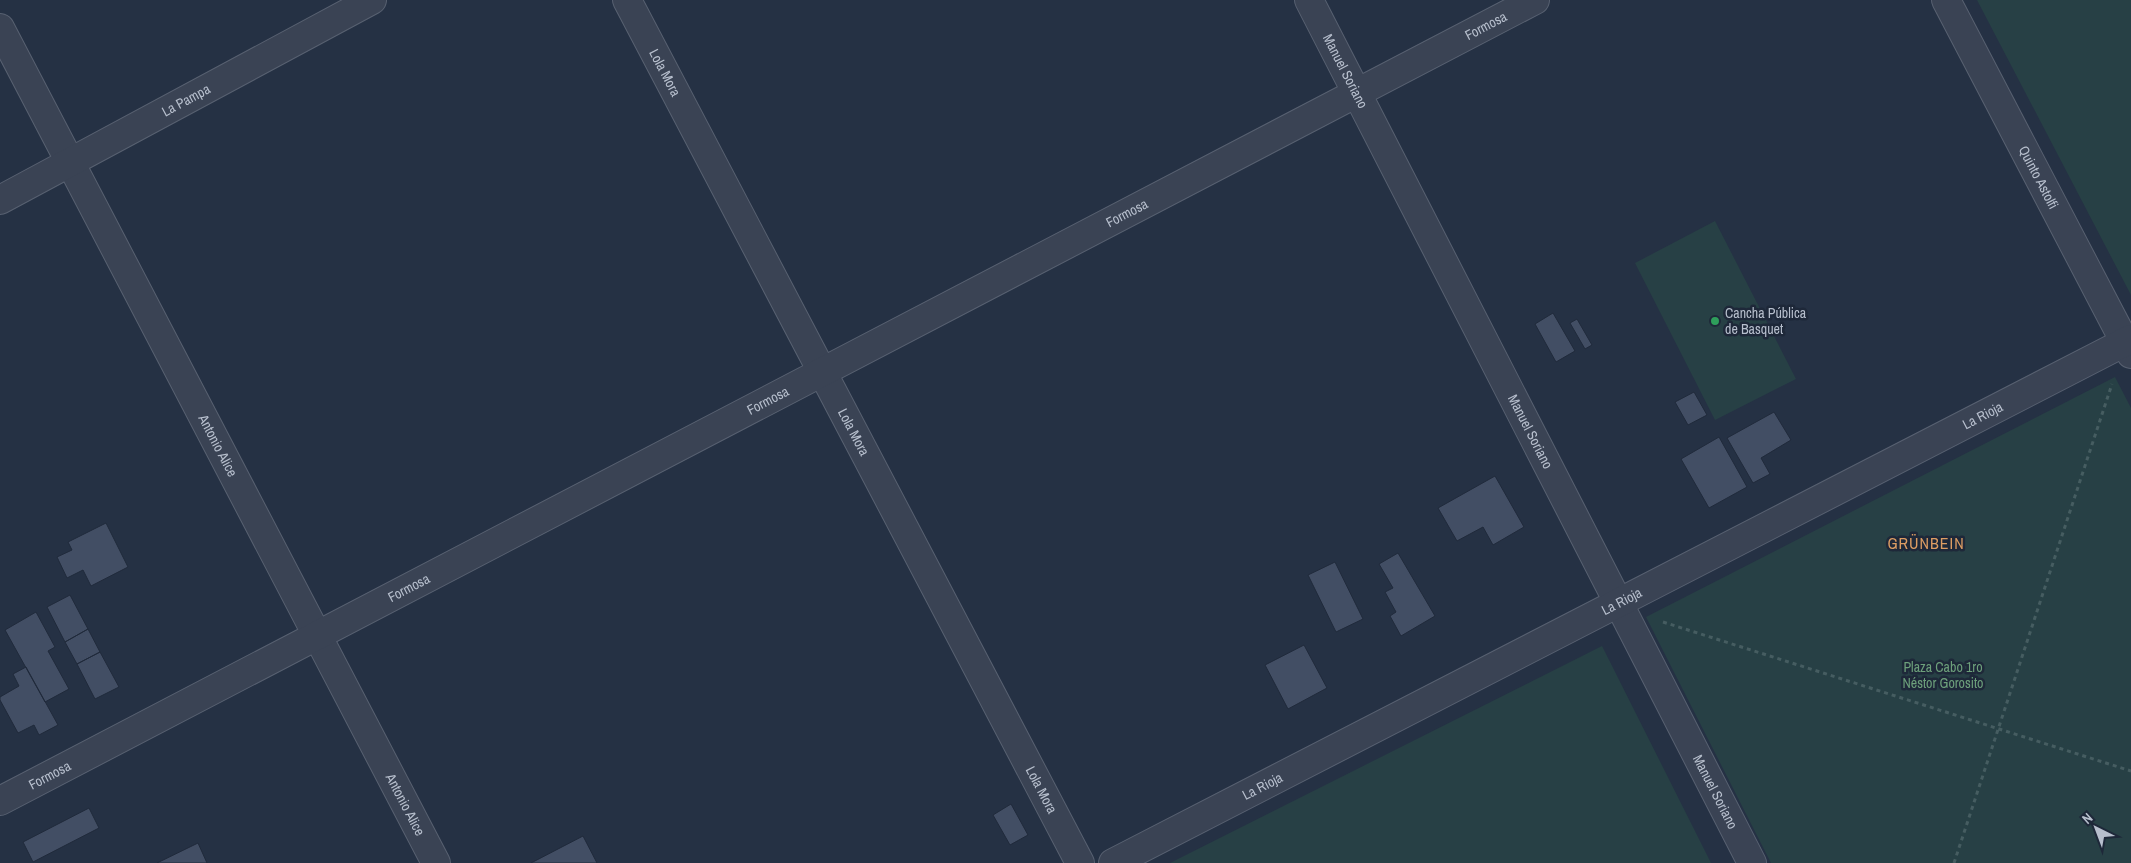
<svg xmlns="http://www.w3.org/2000/svg" width="2131" height="863" font-family="'Archivo Narrow',sans-serif">
<rect width="100%" height="100%" fill="#253144"/>
<path fill="#274045" d="M1977,0H2131V295Z
M1715,221L1796,379L1715,420L1635,263Z
M2115,377L2131,408V863H1771L1646,617Z
M1602,646L1711,863H1170Z"/>
<path fill="#424e64" stroke="#202a3b" d="M1553,313L1575,351L1556,362L1535,324Z
M1577,319L1592,345L1585,349L1570,323Z
M1694,392L1707,415L1688,425L1675,402Z
M1774,412L1791,440L1761,458L1770,474L1753,483L1727,438Z
M1719,437L1747,487L1709,508L1681,459Z
M1495,476L1524,527L1493,545L1483,527L1457,541L1438,508Z
M106,523L128,567L91,586L83,570L67,578L57,557L72,550L68,542Z
M1398,553L1435,616L1401,636L1390,616L1396,612L1385,592L1393,588L1379,564Z
M1335,562L1363,619L1336,632L1308,575Z
M70,595L88,629L65,642L47,607Z
M36,612L55,647L48,651L69,689L45,702L5,630Z
M88,629L100,652L77,664L65,642Z
M1304,645L1327,688L1288,709L1265,665Z
M100,652L119,687L95,699L77,664Z
M26,667L58,725L39,735L34,725L18,733L0,700V697L19,686L13,674Z
M1011,804L1028,835L1010,845L993,815Z
M89,808L99,828L33,862L23,842Z
M583,836L597,863H531Z
M198,843L207,863H157Z"/>
<g fill="none" stroke-linecap="round" stroke-linejoin="round">
<defs>
<g id="minor">
<path id="s1" d="M627,0L1080,863"/>
<path id="s2" d="M1309,0L1752,863"/>
<path id="s3" d="M1946,0L2131,354"/>
<path id="s4" d="M0,28L436,863"/>
<path id="s5" d="M0,200L372,0"/>
<path id="s6" d="M0,801L1535,0"/>
<path id="s7" d="M1113,863L2131,339"/>
</g>
</defs>
<use href="#minor" stroke="#586171" stroke-width="30"/>
<path stroke="#465d61" stroke-width="3" stroke-dasharray="4 4" stroke-linecap="butt" d="M1663,622L2131,771
M1954,863L2112,384"/>
<use href="#minor" stroke="#3a4354" stroke-width="28"/>
</g>
<circle fill="#2e9e5b" stroke="#1e2839" stroke-width="2" cx="1715" cy="321" r="5"/>
<g text-anchor="middle" stroke-width="5" stroke-linejoin="round" paint-order="stroke">
<g font-size="14" fill="#b7bfcd" stroke="#1e2839">
<text dy="5" stroke="none"><textPath href="#s6" startOffset="1676">Formosa</textPath></text>
<text dy="5" stroke="none"><textPath href="#s2" startOffset="80">Manuel Soriano</textPath></text>
<text dy="5" stroke="none"><textPath href="#s1" startOffset="82">Lola Mora</textPath></text>
<text dy="5" stroke="none"><textPath href="#s5" startOffset="211">La Pampa</textPath></text>
<text dy="5" stroke="none"><textPath href="#s3" startOffset="200">Quinto Astolfi</textPath></text>
<text dy="5" stroke="none"><textPath href="#s6" startOffset="1271">Formosa</textPath></text>
<text dy="5" stroke="none"><textPath href="#s6" startOffset="866">Formosa</textPath></text>
<text dy="5" stroke="none"><textPath href="#s7" startOffset="978">La Rioja</textPath></text>
<text dy="5" stroke="none"><textPath href="#s2" startOffset="485">Manuel Soriano</textPath></text>
<text dy="5" stroke="none"><textPath href="#s1" startOffset="488">Lola Mora</textPath></text>
<text dy="5" stroke="none"><textPath href="#s4" startOffset="471">Antonio Alice</textPath></text>
<text dy="5" stroke="none"><textPath href="#s6" startOffset="461">Formosa</textPath></text>
<text dy="5" stroke="none"><textPath href="#s7" startOffset="572">La Rioja</textPath></text>
<text dy="5" stroke="none"><textPath href="#s6" startOffset="56">Formosa</textPath></text>
<text dy="5" stroke="none"><textPath href="#s7" startOffset="168">La Rioja</textPath></text>
<text dy="5" stroke="none"><textPath href="#s1" startOffset="892">Lola Mora</textPath></text>
<text dy="5" stroke="none"><textPath href="#s2" startOffset="890">Manuel Soriano</textPath></text>
<text dy="5" stroke="none"><textPath href="#s4" startOffset="876">Antonio Alice</textPath></text>
</g>
<g font-size="14" fill="#b7bfcd" stroke="#1e2839" text-anchor="start">
<text x="1725" y="318">Cancha Pública<tspan x="1725" dy="16">de Basquet</tspan></text>
</g>
<g font-size="14" fill="#6da07b" stroke="#1e2839">
<text x="1943" y="672">Plaza Cabo 1ro<tspan x="1943" dy="16">Néstor Gorosito</tspan></text>
</g>
<g font-size="16" letter-spacing="1" fill="#dd9d63" stroke="#1e2839">
<text x="1926" y="549">GRÜNBEIN</text>
</g>
</g>
<g transform="translate(2096 828) rotate(318)" stroke="#1e2839" stroke-width="4" paint-order="stroke">
<path d="M0-4L9 19L0 12L-9 19Z" fill="#b7bfcd"/>
<text y="-8" font-size="14" font-weight="bold" text-anchor="middle" fill="#b7bfcd">N</text>
</g>
</svg>
